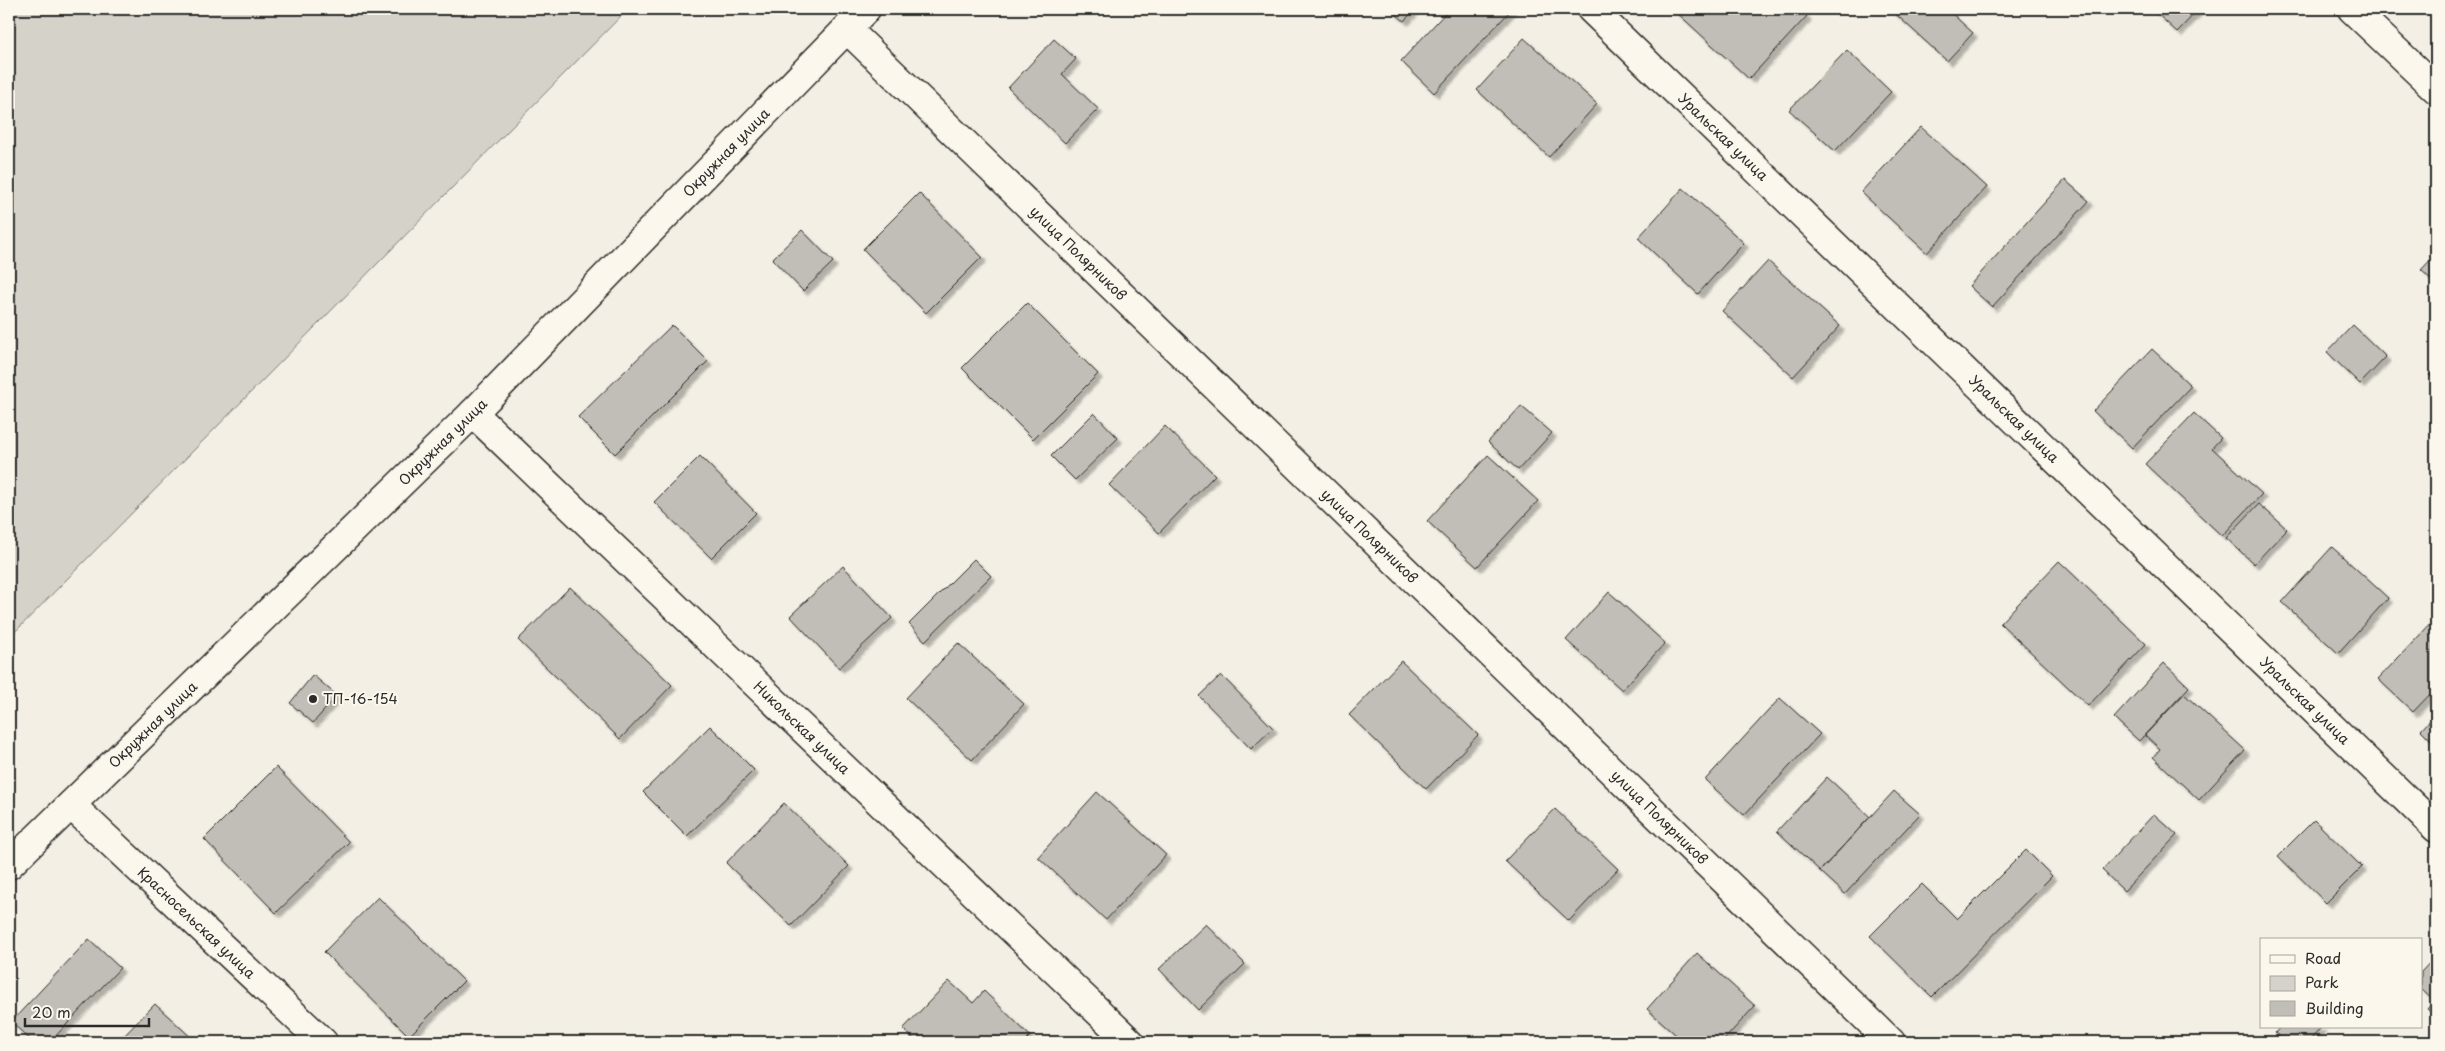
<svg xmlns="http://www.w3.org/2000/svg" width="2445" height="1051" font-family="'Playpen Sans',sans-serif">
<defs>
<filter id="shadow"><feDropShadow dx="4.5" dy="4.5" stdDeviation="1" flood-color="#0004"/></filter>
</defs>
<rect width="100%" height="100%" fill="#f3efe4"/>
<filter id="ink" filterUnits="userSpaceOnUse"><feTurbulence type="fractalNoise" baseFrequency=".02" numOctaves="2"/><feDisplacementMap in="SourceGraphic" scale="10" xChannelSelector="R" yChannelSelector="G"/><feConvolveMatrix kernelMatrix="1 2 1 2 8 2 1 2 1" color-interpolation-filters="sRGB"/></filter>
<g filter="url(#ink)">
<path fill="#d5d2c9" stroke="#807e7a" d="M9,9H628L9,638Z"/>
<path fill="#c0beb6" stroke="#2b2b2b" filter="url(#shadow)" d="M1390,9H1415L1404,21Z
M1449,9H1512L1434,93L1401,61Z
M1675,9H1800L1807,16L1749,79L1674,10Z
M1890,9H1947L1973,33L1947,61Z
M2152,9H2199L2177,32Z
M1524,38L1597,104L1549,157L1477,90Z
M1054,39L1076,59L1062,74L1098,109L1065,143L1008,88Z
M1847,50L1891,92L1835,151L1789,110Z
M1921,127L1987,187L1927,253L1861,192Z
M2065,180L2089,201L1992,307L1969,286Z
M1683,188L1744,243L1698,294L1638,238Z
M919,193L982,257L926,313L863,249Z
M802,230L833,262L803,291L772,259Z
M2436,254V284L2421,270Z
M1768,261L1840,326L1793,377L1722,311Z
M1027,303L1098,374L1033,439L962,368Z
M672,325L708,361L615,454L578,417Z
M2353,325L2386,357L2360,384L2327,352Z
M2152,349L2191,386L2132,448L2093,411Z
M2436,368V382L2429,375Z
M1521,406L1552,433L1518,470L1488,442Z
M1094,413L1118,438L1075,480L1051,456Z
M2194,413L2221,438L2212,448L2262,494L2222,536L2145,464Z
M1165,426L1215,475L1159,533L1109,485Z
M1488,455L1538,501L1477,567L1427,521Z
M700,456L756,513L711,558L654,502Z
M2259,504L2287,529L2254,564L2226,538Z
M2332,547L2388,598L2338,653L2282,602Z
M974,559L991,576L925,641L909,624Z
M2059,561L2146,644L2088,706L2000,623Z
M843,566L892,618L839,668L790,616Z
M570,587L672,685L620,739L518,640Z
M1609,592L1665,643L1622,690L1566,640Z
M2436,618V688L2413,712L2378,679Z
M958,643L1024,704L972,760L906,698Z
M1401,661L1478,735L1426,789L1349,715Z
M2164,663L2189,687L2139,741L2114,718Z
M313,675L337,696L313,723L290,703Z
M1221,675L1273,728L1251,749L1199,696Z
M2184,694L2245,750L2199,800L2153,757L2160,749L2145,735Z
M1780,698L1820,734L1744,815L1705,780Z
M2436,714V745L2421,730Z
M710,726L754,770L687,836L643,792Z
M276,767L349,842L276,913L204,839Z
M1827,777L1870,817L1820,871L1777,831Z
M1894,791L1920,814L1845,894L1820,871Z
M1097,792L1166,855L1106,920L1038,857Z
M784,803L849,866L791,926L726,863Z
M1555,809L1618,869L1569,921L1505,861Z
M2154,814L2177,835L2124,891L2102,870Z
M2314,820L2362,867L2326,903L2278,856Z
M2026,850L2052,876L1932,997L1870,936L1922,884L1957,919Z
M378,897L464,981L409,1036L324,952Z
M1206,924L1245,964L1198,1010L1159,969Z
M89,939L120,968L50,1042H33L11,1022Z
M1697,953L1755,1006L1722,1042H1684L1647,1009Z
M2436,956V1003L2421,989V972Z
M949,981L973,1003L984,991L1030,1036L1024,1042H917L903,1029Z
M2434,1001L2436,1003V1017L2427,1009Z
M155,1004L196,1042H118Z
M2280,1027H2322L2308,1042H2285L2275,1033Z"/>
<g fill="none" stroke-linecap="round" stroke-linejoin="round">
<defs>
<g id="minor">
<path id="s1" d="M1591,9L2436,828"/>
<path d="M2352,9L2436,89"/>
<path id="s2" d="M847,29L1891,1042"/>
<path id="s3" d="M473,413L1130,1042"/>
<path id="s4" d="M71,805L323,1042"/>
<path id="s5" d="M9,865L473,413L866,9"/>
</g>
</defs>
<use href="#minor" stroke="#2b2b2b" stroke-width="31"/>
<use href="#minor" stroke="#fbf7ec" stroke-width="28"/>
</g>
</g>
<circle fill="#2b2b2b" stroke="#fbf7ec" stroke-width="2" cx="313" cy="699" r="5"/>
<g text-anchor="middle" stroke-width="4" stroke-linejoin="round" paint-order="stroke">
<g font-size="14" fill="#2b2b2b" stroke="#fbf7ec">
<text dy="5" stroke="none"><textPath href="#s1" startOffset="184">Уральская улица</textPath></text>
<text dy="5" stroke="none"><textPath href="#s5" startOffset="1011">Окружная улица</textPath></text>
<text dy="5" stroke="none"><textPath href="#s2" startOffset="322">улица Полярников</textPath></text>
<text dy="5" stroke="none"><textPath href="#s1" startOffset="589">Уральская улица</textPath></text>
<text dy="5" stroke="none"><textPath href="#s5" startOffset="606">Окружная улица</textPath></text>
<text dy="5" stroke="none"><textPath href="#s2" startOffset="728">улица Полярников</textPath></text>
<text dy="5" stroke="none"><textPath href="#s1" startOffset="994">Уральская улица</textPath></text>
<text dy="5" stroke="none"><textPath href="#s5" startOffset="201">Окружная улица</textPath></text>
<text dy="5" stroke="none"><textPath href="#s3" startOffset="455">Никольская улица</textPath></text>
<text dy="5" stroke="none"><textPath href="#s2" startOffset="1132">улица Полярников</textPath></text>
<text dy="5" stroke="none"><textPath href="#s4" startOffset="172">Красносельская улица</textPath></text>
</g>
<g font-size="14" fill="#2b2b2b" stroke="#fbf7ec" text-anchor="start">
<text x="323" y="704">ТП-16-154</text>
</g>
</g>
<rect width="2445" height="1051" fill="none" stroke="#fbf7ec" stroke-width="30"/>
<rect x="15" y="15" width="2415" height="1021" fill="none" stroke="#2b2b2b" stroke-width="2" filter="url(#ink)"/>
<rect x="2260" y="938" width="162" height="90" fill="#fbf7ec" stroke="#a8a59f"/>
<rect x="2270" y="955" width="25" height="8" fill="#fbf7ec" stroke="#a8a59f"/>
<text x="2305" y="964" font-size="15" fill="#2b2b2b">Road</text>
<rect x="2270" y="976" width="25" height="15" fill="#d5d2c9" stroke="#a8a59f"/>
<text x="2305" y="988" font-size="15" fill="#2b2b2b">Park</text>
<rect x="2270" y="1001" width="25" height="15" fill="#c0beb6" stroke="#a8a59f"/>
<text x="2305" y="1014" font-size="15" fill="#2b2b2b">Building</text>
<path d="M25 1018v8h124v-8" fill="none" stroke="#2b2b2b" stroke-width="2.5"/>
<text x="32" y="1018" font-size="15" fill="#2b2b2b" stroke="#fbf7ec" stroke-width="4" paint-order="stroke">20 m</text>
</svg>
